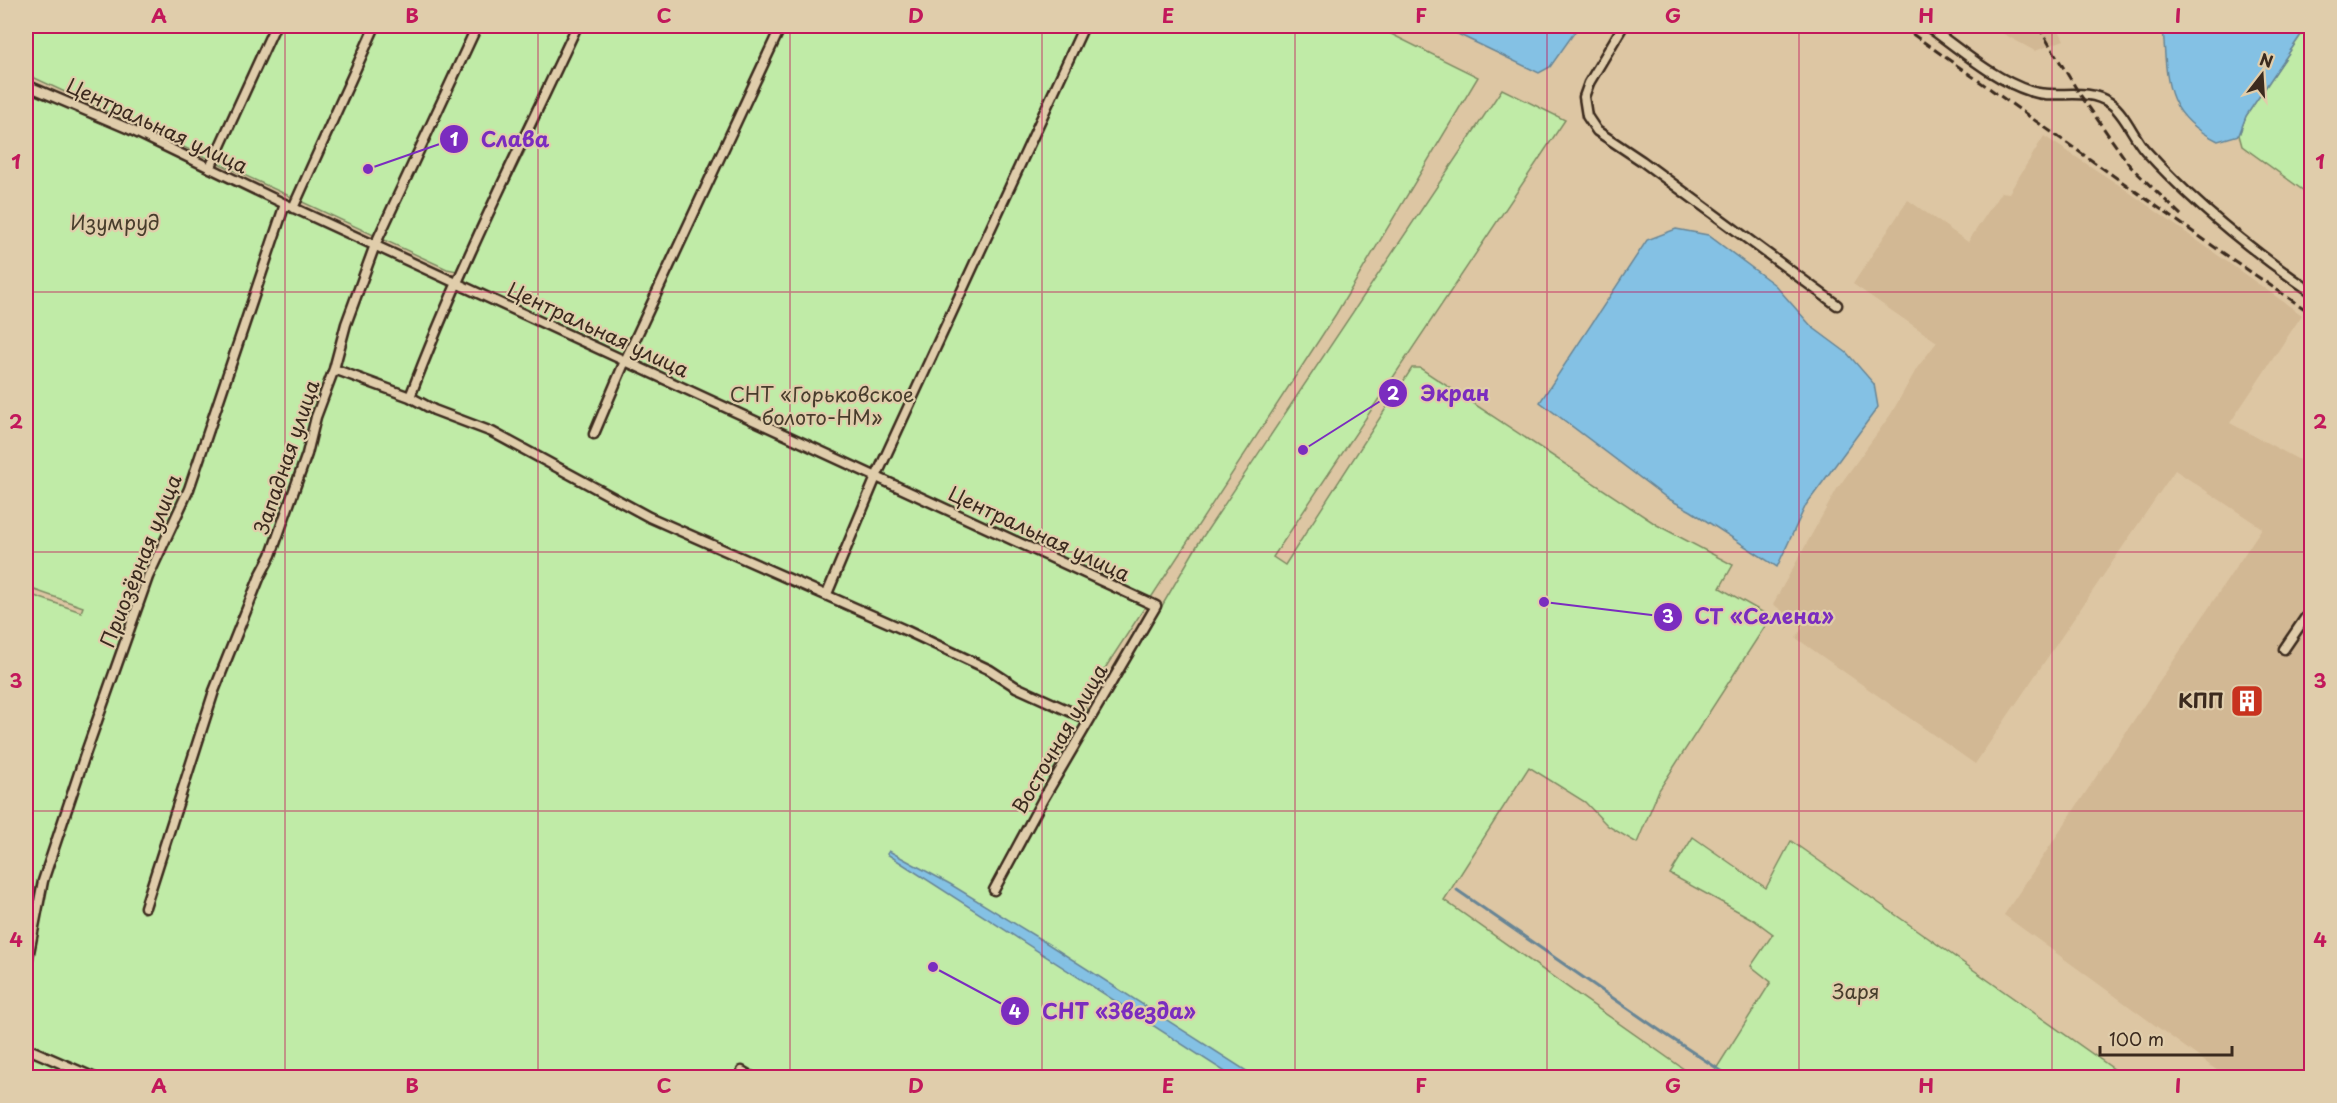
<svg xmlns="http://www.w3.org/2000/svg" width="2337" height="1103" font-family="'Playpen Sans',sans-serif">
<rect width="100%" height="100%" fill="#ddc6a3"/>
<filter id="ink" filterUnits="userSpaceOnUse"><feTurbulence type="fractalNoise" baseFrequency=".0167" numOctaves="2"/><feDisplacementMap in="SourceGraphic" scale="12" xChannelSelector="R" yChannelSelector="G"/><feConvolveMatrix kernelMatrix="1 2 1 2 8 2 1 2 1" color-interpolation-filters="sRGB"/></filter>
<g filter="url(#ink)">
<path fill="#d2b894" d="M1989,26H2057L2064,40L2035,51Z
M2044,136L2119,185L2302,315L2230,423L2305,463L2311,454V1077H2226L2004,915L2262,528L2175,470L1975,764L1796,638L1803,627L1773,604L1837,489L1891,414L1917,368L1937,342L1853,284L1908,200L1968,242L2001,192L2009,193Z"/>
<path fill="#c0eba7" stroke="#7e8a62" stroke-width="1.5" d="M26,26H571L457,271L447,269L26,74Z
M581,26H1375L1478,77L1336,314L1081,705L1098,716L1198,544L1502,89L1565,120L1273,557L1285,565L1412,368H1420L1657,525L1733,565L1720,588L1771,617L1659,790L1637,843L1608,826L1585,802L1529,767L1444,900L1695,1077L26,1078V593L81,612L83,607L26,587V87L124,130L457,286L526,149Z
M2307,26H2311V196L2242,146L2239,135L2246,116Z
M1693,837L1766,888L1791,841L2125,1077H1711L1771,982L1751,966L1773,934L1754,920L1670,874Z"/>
<path fill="#84c1e4" stroke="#678595" stroke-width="1.5" d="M1441,26H1579L1550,67L1539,73Z
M2163,26H2307L2246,116L2239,135L2218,141C2163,114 2167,80 2163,26Z
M1676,229L1708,235L1775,285L1812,327L1847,353L1874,384L1878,407L1806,505L1777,567L1691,511L1667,498L1540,402L1647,240Z
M889,851L950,884L1048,944L1256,1077H1233L887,854Z"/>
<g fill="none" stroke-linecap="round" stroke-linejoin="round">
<path stroke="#678595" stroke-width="3" d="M1457,890L1662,1032L1732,1078"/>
<defs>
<path id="minor" d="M1623,26L1589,83L1584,97L1587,116L1597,131L1642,161L1837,305
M1927,26C1959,48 1992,79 2030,91C2056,100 2085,86 2110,103C2124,112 2134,138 2145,150C2194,204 2252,251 2312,292
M26,85L127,128L285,204L1156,606L1042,801L994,890
M210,168L275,26
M293,208L375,26
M334,369L410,397L434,410L492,432L649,517L905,630L990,670L1016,687L1089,720
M410,397C458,270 520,148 577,26
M594,434L625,361L781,26
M827,594L876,477L1084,26
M2284,649L2312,608
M145,907L214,691L260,576L271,555L307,454L316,417L334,369L346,324L375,245L477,26
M26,968L43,881L86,752L148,577L189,489L285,204
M26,1048L95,1078
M742,1071L754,1078"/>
</defs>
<use href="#minor" stroke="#3b2a1e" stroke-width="13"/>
<use href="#minor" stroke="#e0cdab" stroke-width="8"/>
<path stroke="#3b2a1e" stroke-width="3" stroke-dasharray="9 4.5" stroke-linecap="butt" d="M1901,26L2213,246L2312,314
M2038,26L2079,93L2130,166L2184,218"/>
</g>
</g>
<path fill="none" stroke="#c2185b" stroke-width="1.5" stroke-opacity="0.55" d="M285,26V1078M538,26V1078M790,26V1078M1042,26V1078M1295,26V1078M1547,26V1078M1799,26V1078M2052,26V1078M26,292H2312M26,552H2312M26,811H2312"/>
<defs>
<symbol id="building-square" viewBox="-11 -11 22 22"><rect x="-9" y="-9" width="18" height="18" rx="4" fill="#c8321e" stroke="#e0cdab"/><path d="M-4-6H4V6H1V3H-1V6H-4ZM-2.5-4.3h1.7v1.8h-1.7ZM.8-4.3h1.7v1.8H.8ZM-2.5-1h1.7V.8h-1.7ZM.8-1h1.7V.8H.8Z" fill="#fff"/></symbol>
</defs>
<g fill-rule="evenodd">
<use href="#building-square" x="2228" y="682" width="38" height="38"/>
</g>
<g text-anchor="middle" stroke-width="4.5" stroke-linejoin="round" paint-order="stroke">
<g font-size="20" fill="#3b2a1e" stroke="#e0cdab">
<text transform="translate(157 126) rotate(25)" y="7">Центральная улица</text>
<text transform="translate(598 330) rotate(25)" y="7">Центральная улица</text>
<text transform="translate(287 457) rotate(-71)" y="7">Западная улица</text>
<text transform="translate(1039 534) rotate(25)" y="7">Центральная улица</text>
<text transform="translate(141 561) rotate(-68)" y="7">Приозёрная улица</text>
<text transform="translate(1060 739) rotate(-60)" y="7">Восточная улица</text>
</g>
<g font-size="20" fill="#483d2c" stroke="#e0cdab">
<text x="115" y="230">Изумруд</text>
<text x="822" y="402">СНТ «Горьковское<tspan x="822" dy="23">болото-НМ»</tspan></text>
<text x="1856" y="999">Заря</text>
</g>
<g font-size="20" font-weight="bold" fill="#3b2a1e" stroke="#e0cdab" text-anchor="end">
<text x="2224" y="708">КПП</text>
</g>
</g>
<path fill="none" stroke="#7b2cbf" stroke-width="2" d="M368 169L454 139M1303 450L1393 393M1544 602L1668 617M933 967L1015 1011"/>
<g fill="#7b2cbf" stroke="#e0cdab" stroke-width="2">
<circle cx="368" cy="169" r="6"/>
<circle cx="1303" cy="450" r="6"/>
<circle cx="1544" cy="602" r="6"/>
<circle cx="933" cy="967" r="6"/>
<circle cx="454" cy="139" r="15"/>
<circle cx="1393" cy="393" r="15"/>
<circle cx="1668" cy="617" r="15"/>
<circle cx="1015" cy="1011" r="15"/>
</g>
<g font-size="18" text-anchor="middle" font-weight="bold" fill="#fff">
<text x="454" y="146">1</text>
<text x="1393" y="400">2</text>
<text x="1668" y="623">3</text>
<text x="1015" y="1018">4</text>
</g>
<g font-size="21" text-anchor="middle" font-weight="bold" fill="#7b2cbf" stroke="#e0cdab" stroke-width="4.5" stroke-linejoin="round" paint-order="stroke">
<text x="515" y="147">Слава</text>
<text x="1455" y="401">Экран</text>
<text x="1764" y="624">СТ «Селена»</text>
<text x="1119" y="1019">СНТ «Звезда»</text>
</g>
<rect width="2337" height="1103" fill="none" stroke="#e0cdab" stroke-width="66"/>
<g transform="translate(2262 75) rotate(17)" stroke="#e0cdab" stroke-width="4.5" paint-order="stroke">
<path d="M0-4.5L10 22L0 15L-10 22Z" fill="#3b2a1e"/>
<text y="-9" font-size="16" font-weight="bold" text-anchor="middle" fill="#3b2a1e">N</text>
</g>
<path d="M2100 1046v9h132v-9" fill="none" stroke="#3b2a1e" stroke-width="3"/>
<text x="2109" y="1046" font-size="18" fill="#3b2a1e" stroke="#e0cdab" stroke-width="4.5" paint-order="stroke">100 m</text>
<rect x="33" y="33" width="2271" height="1037" fill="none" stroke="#c2185b" stroke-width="2"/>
<g font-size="20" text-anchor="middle" font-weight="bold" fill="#c2185b">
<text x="159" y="23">A</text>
<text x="412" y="23">B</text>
<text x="664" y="23">C</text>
<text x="916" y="23">D</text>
<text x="1168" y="23">E</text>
<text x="1421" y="23">F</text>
<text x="1673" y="23">G</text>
<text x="1926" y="23">H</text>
<text x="2178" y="23">I</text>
<text x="16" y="169">1</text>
<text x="2320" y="169">1</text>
<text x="16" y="429">2</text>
<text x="2320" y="429">2</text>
<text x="16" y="688">3</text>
<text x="2320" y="688">3</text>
<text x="16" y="947">4</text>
<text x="2320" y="947">4</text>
<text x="159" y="1093">A</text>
<text x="412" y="1093">B</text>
<text x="664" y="1093">C</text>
<text x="916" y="1093">D</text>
<text x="1168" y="1093">E</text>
<text x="1421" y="1093">F</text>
<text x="1673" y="1093">G</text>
<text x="1926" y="1093">H</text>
<text x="2178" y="1093">I</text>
</g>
</svg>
